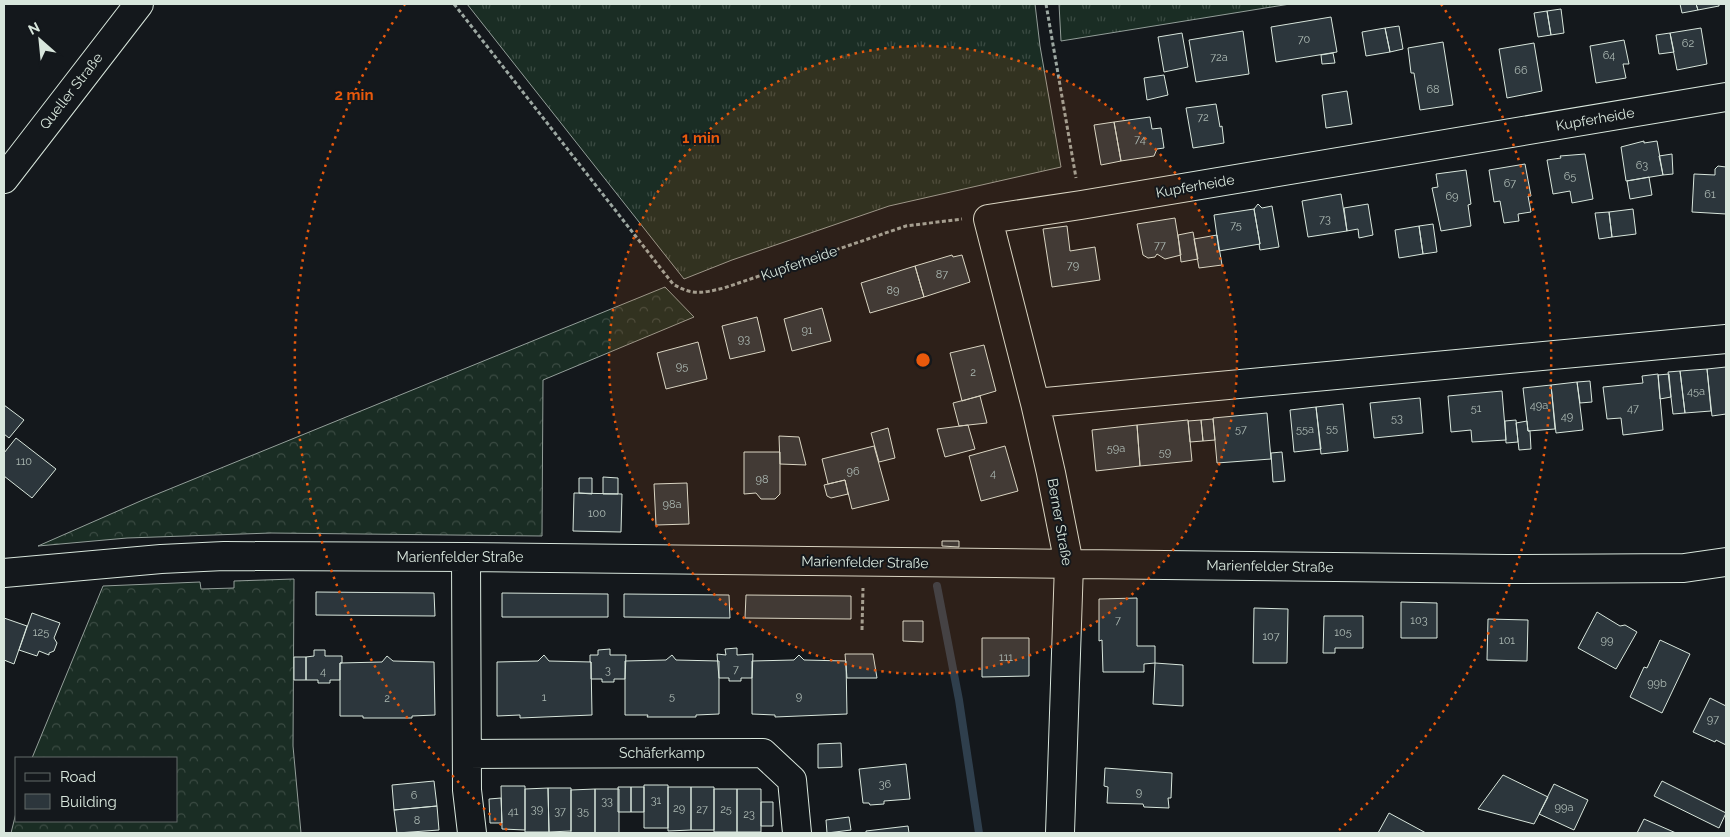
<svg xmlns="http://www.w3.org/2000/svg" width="1730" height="837" font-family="Raleway,sans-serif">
<defs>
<pattern id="grass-tufts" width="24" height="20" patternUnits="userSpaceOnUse" patternTransform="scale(1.25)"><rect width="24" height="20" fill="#1a2d24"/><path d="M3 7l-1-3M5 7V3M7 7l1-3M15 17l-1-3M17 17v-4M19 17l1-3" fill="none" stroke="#3b4b43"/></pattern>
<pattern id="forest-crowns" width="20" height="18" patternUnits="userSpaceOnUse" patternTransform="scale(1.25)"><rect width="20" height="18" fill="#1a2d24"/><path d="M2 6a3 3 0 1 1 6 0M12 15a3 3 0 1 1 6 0" fill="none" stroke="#3b4b43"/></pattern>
</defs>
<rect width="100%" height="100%" fill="#14181c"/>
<path fill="url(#grass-tufts)" stroke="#939e99" d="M467,4H1035L1040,46L1061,167L889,206L732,260L684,279Z
M1059,4H1290L1061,41Z"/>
<path fill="url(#forest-crowns)" stroke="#939e99" d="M665,287L694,317L543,380L542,536L271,533L127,538L38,546L145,499Z
M294,579L293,746L301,833H11L16,813V821H176V758H32L103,586L200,582L201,589L234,588V581Z"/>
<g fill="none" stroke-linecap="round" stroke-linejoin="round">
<path stroke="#2f3f4d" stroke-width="8" d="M937,586L959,700L979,833"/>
</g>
<path fill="#2c363c" stroke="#d8e6dc" d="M1680,4H1696L1698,10L1682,13Z
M1696,4H1719V6L1698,10Z
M1561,9L1564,33L1551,35L1547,11Z
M1547,11L1551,35L1538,37L1534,13Z
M1331,17L1337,52L1276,62L1271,27Z
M1399,26L1403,49L1390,52L1385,28Z
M1385,28L1390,52L1366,56L1362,32Z
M1701,28L1707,64L1677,70L1670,33Z
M1243,31L1249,74L1196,82L1189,40Z
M1182,33L1188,67L1164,72L1158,37Z
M1670,33L1674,52L1659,54L1656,35Z
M1624,40L1629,64H1623L1626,78L1596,83L1590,46Z
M1443,42L1453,105L1420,110L1414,73H1411L1408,48Z
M1534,43L1542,91L1507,98L1499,49Z
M1333,53L1335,63L1322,64L1321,55Z
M1164,75L1168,95L1147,100L1144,78Z
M1347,91L1352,124L1326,128L1322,95Z
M1216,104L1220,127L1222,126L1224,143L1193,148L1186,108Z
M1150,117L1152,129L1161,128L1164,148L1157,149L1154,156L1121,161L1114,122Z
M1114,122L1121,161L1101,165L1094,125Z
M1644,141V143L1657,141L1663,175L1626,181L1621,147Z
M1585,154L1593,199L1572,203L1570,191L1553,194L1547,160L1561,158L1560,156Z
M1672,154L1673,174L1663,175L1659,156Z
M1525,164L1531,196H1528L1531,212L1518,214L1519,221L1504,223L1500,201L1494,202L1489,170Z
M1718,166L1726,167V214L1692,212L1694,174L1715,175V169Z
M1466,170L1471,204L1468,205L1471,226L1441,231L1432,188L1438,187L1436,174Z
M1649,177L1652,195L1630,199L1627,181Z
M1341,194L1347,231L1308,237L1302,201Z
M1258,204L1262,208L1272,206L1279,247L1260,250L1259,244H1260L1254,209Z
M1368,204L1373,235L1359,238L1358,229L1347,231L1344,208Z
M1254,209L1260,244L1219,251L1214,215Z
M1633,209L1636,234L1612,237L1609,212Z
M1609,212L1612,237L1599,239L1595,213Z
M1175,218L1181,255L1165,259L1157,254L1155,257L1148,258L1143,255L1137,224Z
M1433,224L1437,252L1423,254L1419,226Z
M1067,226L1070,251L1095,247L1100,280L1052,287L1043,229Z
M1419,226L1423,254L1399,258L1395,230Z
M1193,232L1198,259L1181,262L1178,235Z
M1217,235L1222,265L1199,268L1194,239Z
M952,255L953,257L962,255L970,282L924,297L915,266Z
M915,266L924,297L870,313L861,283Z
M822,308L831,341L792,351L784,319Z
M757,317L765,351L730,359L722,326Z
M698,342L707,379L666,389L657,353Z
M984,345L996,391L962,401L950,353Z
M1726,367V414L1712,416L1707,369Z
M1707,369L1711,411L1685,413L1680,371Z
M1680,371L1685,413L1673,414L1668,372Z
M1658,374L1663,430L1623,435L1621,418L1607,419L1603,387L1643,383L1642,376Z
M1669,374L1671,397L1660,399L1658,375Z
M1590,381L1592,402L1580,403L1577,382Z
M1577,382L1583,430L1556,433L1551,385Z
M1551,385L1555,429L1528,431L1523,388Z
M1502,391L1506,440L1472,442L1471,430L1451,432L1448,396Z
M980,396L987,423L959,426L953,403Z
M1420,398L1423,433L1374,438L1370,403Z
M1343,404L1348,451L1321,454L1316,407Z
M4,405L24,420L9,438L4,434Z
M1316,407L1321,449L1294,452L1290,410Z
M1267,413L1271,459L1217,463L1213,418Z
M1213,419L1215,440L1203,441L1201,420Z
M1188,420L1192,461L1140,466L1137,425Z
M1201,420L1203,441L1190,442L1188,421Z
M1516,420L1518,442L1506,443L1505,421Z
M1527,421L1528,431H1530L1531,449L1519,450L1516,423Z
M968,425L975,449L945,457L937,429Z
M1137,425L1140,466L1096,471L1092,430Z
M888,428L895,458L879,462L871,433Z
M779,436L799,437L806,465L780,464Z
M16,438L56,469L32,498L4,476V453Z
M874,446L889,500L852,509L845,480L828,484L822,459Z
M1005,446L1018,491L981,501L969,456Z
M744,452H780V494L775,499H761L756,493L744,494Z
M1282,452L1285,481L1273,482L1271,453Z
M603,477L618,478V494H603Z
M579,478H592V494L579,493Z
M845,480L848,494L831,498L827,496L824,485Z
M687,483L689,524L656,525L654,484Z
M574,493L622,494L621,532L573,531Z
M942,541H959V547L942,546Z
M316,592L434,593L435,616L316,615Z
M502,593L608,594V617H502Z
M624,594L729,595L730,618L624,617Z
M746,595L851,596V619L745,618Z
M1137,598V646H1155V663L1144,664V672H1103L1102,640L1099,641V599Z
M1401,602L1437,603V638H1401Z
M1254,608L1288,609L1287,663H1253Z
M1597,612L1620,626L1625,625L1637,632L1616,669L1578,648Z
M32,613L60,623L54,638L57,643L54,651L49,653V655L39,651L37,656L19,650Z
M1324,616H1363V648H1335V653H1323Z
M4,618L27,626L14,664L4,660Z
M1488,619L1528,620L1527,661L1487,660Z
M903,621H923V642L903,641Z
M982,638H1029V676L982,677Z
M1660,640L1690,654L1662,713L1630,697L1644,667L1647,668Z
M737,648V655L753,654L752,678H741V681H729V678H719L717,654L726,655L725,649Z
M610,649V655H626L625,679H614V682H602V679H591V662H590V655H598V650Z
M314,650H325V656H342V663H340V680H330V683H318V680H306V657L314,656Z
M845,654H873L877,678H847Z
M544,655L549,661L591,662L592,715L520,718V715L497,716V662L538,661Z
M672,655L676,660L719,661V714L696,715V717H647L648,715H625V661L666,660Z
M799,655L804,660L846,661L847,714L775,717V715L752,714V661L794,660Z
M387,656L393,661L434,662L435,715L412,716V718H363V716H340V663L382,662Z
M294,657H306V680H294Z
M1155,663L1183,665V706L1153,704Z
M1710,698L1726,706V745L1716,740L1715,742L1693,732Z
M841,743L842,767L818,768V744Z
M906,764L910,799L884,801V804L870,805L869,803H863L859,769Z
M1105,768L1172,773L1171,798H1168L1169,808L1144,807L1143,804L1107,803L1108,787L1104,786Z
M1503,775L1548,797L1534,824L1478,809Z
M434,781L437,806L394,810L392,785Z
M1662,781L1726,813L1719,828L1654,796Z
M1554,784L1588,800L1574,830L1539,814Z
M644,785H668V828H644Z
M501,786H525V830L502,829Z
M618,787H631V812H618Z
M631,787H644V812H631Z
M668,787H691V830L668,831Z
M691,787H714V830H691Z
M548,788H571V831L549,832Z
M548,788L549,832H525V789Z
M595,789H619V833H595Z
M595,789V833H571V790Z
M714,789H737V832H714Z
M737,789H761V832H737Z
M501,798L502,823H490L489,799Z
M761,802H773V826H761Z
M437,806L439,830L397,833L394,810Z
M1389,813L1426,833H1378Z
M849,817L851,830L827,833L826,820Z
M1644,819L1676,833H1637Z
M908,826L909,833H866V831Z"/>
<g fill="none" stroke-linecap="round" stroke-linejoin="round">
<defs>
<path id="minor" d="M4,179L139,4
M1035,403L1726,339
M466,557L467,790L472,833
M4,573L161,559L224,556L466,557L1507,569L1684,568L1726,562
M467,754L763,753L792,780L797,833
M1060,833L1069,564L1051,473L1035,403L988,219L1081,205L1726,97"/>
</defs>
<use href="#minor" stroke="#d8e6dc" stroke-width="30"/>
<path stroke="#9da8a2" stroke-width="3" stroke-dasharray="4 2.5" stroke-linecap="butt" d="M454,4L673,284C693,296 702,293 724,288L906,226L962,219
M1046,4L1076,178
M862,630L863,588"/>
<use href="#minor" stroke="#14181c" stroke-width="28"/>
</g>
<circle cx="923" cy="360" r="314" fill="#e8590c" fill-opacity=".12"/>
<g fill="none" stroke="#e8590c" stroke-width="2.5" stroke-dasharray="2.5 5">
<circle cx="923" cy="360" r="314"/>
<path d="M507 830A628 628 0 0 1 405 4M1441 4A628 628 0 0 1 1339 830"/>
</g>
<g text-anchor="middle" stroke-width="4" stroke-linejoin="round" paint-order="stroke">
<g font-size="11" fill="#adbab4">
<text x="1304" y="43">70</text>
<text x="1688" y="47">62</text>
<text x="1609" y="59">64</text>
<text x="1219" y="61">72a</text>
<text x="1521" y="74">66</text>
<text x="1433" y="93">68</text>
<text x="1203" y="121">72</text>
<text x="1140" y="143">74</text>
<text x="1642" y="169">63</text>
<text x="1570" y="180">65</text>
<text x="1510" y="187">67</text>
<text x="1710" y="198">61</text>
<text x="1452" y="200">69</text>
<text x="1325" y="223">73</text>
<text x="1236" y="229">75</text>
<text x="1160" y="249">77</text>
<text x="1073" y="269">79</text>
<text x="942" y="278">87</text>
<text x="893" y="294">89</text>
<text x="807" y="334">91</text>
<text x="744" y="343">93</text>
<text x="682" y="370">95</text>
<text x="973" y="376">2</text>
<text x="1696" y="395">45a</text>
<text x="1539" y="409">49a</text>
<text x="1476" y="412">51</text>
<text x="1633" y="412">47</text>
<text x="1567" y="420">49</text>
<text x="1397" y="422">53</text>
<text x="1332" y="432">55</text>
<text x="1241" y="433">57</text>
<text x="1305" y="433">55a</text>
<text x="1116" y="452">59a</text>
<text x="1165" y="456">59</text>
<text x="24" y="465">110</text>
<text x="853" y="475">96</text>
<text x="993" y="477">4</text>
<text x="762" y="483">98</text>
<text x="672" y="508">98a</text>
<text x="597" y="517">100</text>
<text x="1118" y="624">7</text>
<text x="1419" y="624">103</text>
<text x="41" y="636">125</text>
<text x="1343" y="636">105</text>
<text x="1271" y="640">107</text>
<text x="1507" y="644">101</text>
<text x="1607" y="644">99</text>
<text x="1006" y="661">111</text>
<text x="736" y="673">7</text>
<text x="608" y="674">3</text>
<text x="323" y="675">4</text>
<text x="1657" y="687">99b</text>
<text x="672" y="700">5</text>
<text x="799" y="700">9</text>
<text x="544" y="701">1</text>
<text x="387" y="702">2</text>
<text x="1713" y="723">97</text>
<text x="885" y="788">36</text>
<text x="1139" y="796">9</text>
<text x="414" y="799">6</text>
<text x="656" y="804">31</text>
<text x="607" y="805">33</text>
<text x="1564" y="811">99a</text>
<text x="679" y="812">29</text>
<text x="537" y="813">39</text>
<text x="702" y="813">27</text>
<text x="726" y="813">25</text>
<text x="513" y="815">41</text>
<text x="560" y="815">37</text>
<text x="583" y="815">35</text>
<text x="749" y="818">23</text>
<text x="417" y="824">8</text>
</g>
<g font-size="14" fill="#d8e6dc" stroke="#14181c">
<text transform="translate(71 91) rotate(-52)" y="5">Queller Straße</text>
<text transform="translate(1595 119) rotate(-10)" y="5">Kupferheide</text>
<text transform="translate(1195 186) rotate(-10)" y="5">Kupferheide</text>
<text transform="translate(799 263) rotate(-19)" y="5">Kupferheide</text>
<text transform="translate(1060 522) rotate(80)" y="5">Berner Straße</text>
<text x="460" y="562">Marienfelder Straße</text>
<text transform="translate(865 562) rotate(1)" y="5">Marienfelder Straße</text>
<text transform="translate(1270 566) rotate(1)" y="5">Marienfelder Straße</text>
<text x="662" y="758">Schäferkamp</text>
</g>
</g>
<circle cx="923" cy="360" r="8" fill="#e8590c" stroke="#14181c" stroke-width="2.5"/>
<g font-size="15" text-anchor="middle" font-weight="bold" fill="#e8590c" stroke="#14181c" stroke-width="4" stroke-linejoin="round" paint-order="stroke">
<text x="354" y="100">2 min</text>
<text x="701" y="143">1 min</text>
</g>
<rect width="1730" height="837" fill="none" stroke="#d8e6dc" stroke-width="10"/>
<rect x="15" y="757" width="162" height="65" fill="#14181c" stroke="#626a69"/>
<rect x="25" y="773" width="25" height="8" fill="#14181c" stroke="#626a69"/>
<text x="60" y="782" font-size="15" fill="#d8e6dc">Road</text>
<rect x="25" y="794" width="25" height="15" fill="#2c363c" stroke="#626a69"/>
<text x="60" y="807" font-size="15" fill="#d8e6dc">Building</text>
<g transform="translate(40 40) rotate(333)" stroke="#14181c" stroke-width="4" paint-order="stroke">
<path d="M0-4L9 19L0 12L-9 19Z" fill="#d8e6dc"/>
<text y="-8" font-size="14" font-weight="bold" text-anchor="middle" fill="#d8e6dc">N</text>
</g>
</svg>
